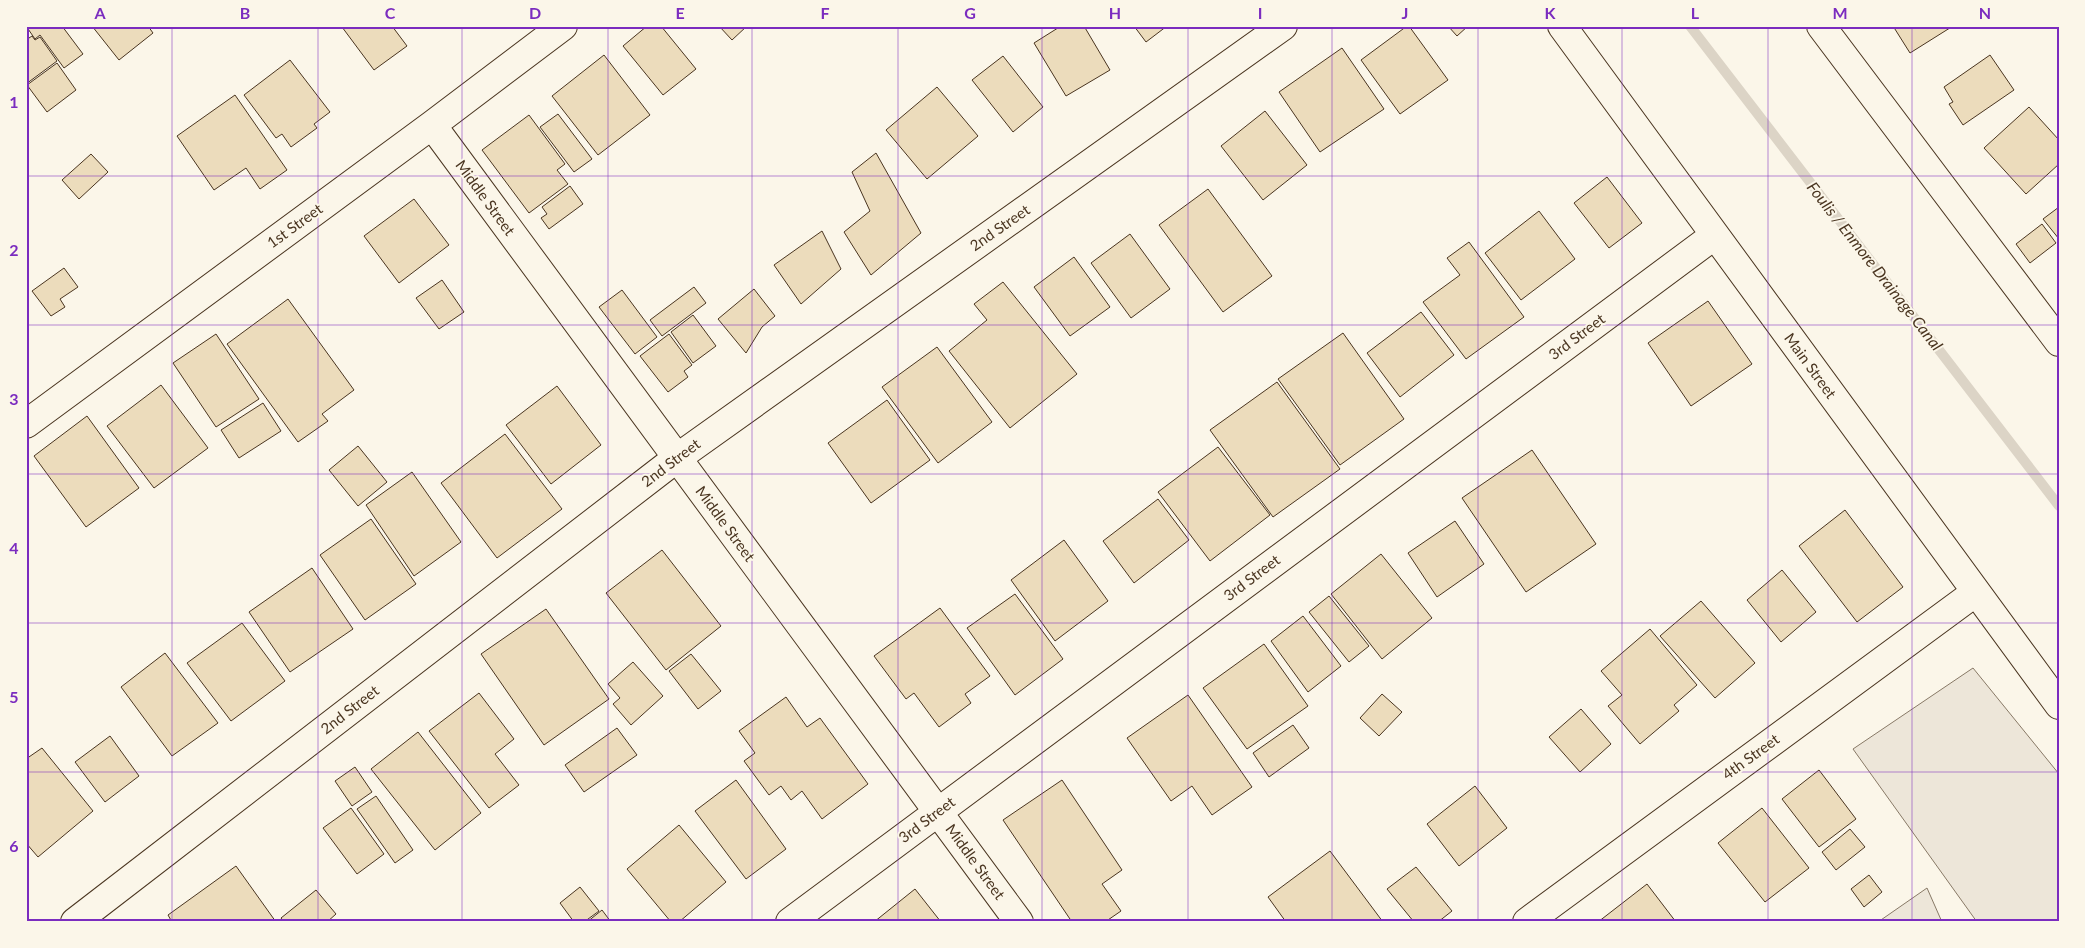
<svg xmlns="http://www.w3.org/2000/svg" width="2085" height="948" font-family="Lato,sans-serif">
<rect width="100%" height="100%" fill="#fbf6e9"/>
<path fill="#ede6d9" stroke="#887966" d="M1973,668L2059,774V922H1977L1853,749Z
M1927,888L1942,922H1878Z"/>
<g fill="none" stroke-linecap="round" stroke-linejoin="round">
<path stroke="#dcd4c6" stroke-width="10" d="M1690,26L2059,506"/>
</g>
<path fill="#ecdcbc" stroke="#4a3520" d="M26,26H62L83,54L64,68L40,35L35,39Z
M92,26H148L153,33L119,60Z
M344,26H392L407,46L374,70L342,27Z
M647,26H661L696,69L663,95L623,46Z
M719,26H747L732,40Z
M1061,26H1084L1110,70L1066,96L1034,43Z
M1134,26H1167L1146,42Z
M1407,26H1409L1448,80L1400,114L1361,60Z
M1448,26H1468L1457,36Z
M1893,26H1953L1910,53Z
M32,36L35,40L40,37L57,61L26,84V40Z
M1342,48L1384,109L1320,152L1279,92Z
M604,55L650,115L598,155L552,96Z
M1990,55L2014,90L1963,125L1949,104L1953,102L1944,87Z
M1003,56L1043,107L1013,132L972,80Z
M290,60L330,112L314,124L317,128L291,147L282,134L276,138L244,95Z
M57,63L76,90L47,112L27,85Z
M937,87L978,136L927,179L886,130Z
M235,95L287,170L260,189L246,168L214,190L177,136Z
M2029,107L2059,140V164L2026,194L1984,148Z
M1265,111L1307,165L1263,200L1221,146Z
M558,114L592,159L574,172L540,127Z
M529,115L565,164L557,170L568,184L529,213L482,150Z
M876,153L921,233L871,275L844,232L870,211L852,172Z
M91,154L108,172L79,199L62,180Z
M1607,177L1642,223L1609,248L1574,203Z
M570,186L583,204L549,229L541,218L547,214L542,207Z
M1208,189L1272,276L1223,312L1159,225Z
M414,199L449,245L399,283L364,236Z
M2059,207V239L2043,219Z
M1539,211L1575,259L1521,300L1485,253Z
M2042,224L2056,243L2030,263L2016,244Z
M822,231L841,269L801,304L774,265Z
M1130,234L1170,289L1131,318L1091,263Z
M1469,242L1524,317L1466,359L1423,302L1460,275L1447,258Z
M1074,257L1110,307L1070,336L1034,287Z
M64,268L78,287L60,299L65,307L51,316L32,291Z
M442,280L464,312L439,329L416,298Z
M1003,282L1077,374L1010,428L949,351L987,320L974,304Z
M694,287L706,303L662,336L650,320Z
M754,289L775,316L762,327L746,353L718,319Z
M622,290L657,337L635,354L599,307Z
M288,299L354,390L322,414L328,421L298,442L227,344Z
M1708,301L1752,364L1691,406L1648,343Z
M1421,312L1454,355L1400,397L1367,353Z
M693,315L716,346L693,363L671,332Z
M1343,333L1404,419L1340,465L1278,379Z
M216,334L259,399L216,427L173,363Z
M669,334L692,365L684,371L688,377L668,392L640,356Z
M937,347L992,422L938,463L882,387Z
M1277,382L1340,469L1273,517L1210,430Z
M161,385L208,448L154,488L107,426Z
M557,386L601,445L551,484L506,425Z
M887,400L930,460L871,503L828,443Z
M263,403L281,431L239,458L221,430Z
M87,416L139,488L86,527L34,456Z
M505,434L562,509L497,558L441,483Z
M358,446L387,482L358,506L329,470Z
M1218,447L1270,515L1210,561L1158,492Z
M1532,450L1596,544L1526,592L1462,498Z
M412,472L461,542L414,576L366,505Z
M1158,499L1189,540L1134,583L1103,541Z
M1845,510L1903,587L1857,622L1799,546Z
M371,519L416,584L365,620L320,555Z
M1455,521L1484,564L1437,597L1408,553Z
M1064,540L1108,601L1055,641L1011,580Z
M662,550L721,626L666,670L606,593Z
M1381,554L1432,618L1382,659L1331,594Z
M312,568L353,629L290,672L249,612Z
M1782,570L1816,612L1781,642L1747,600Z
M1015,594L1063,659L1015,695L967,628Z
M1329,596L1369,646L1349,662L1309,612Z
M1701,601L1755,663L1715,698L1660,636Z
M940,608L990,676L965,694L971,703L939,727L914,693L906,699L874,656Z
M546,609L609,699L544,745L481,654Z
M1303,616L1341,666L1308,692L1271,641Z
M242,623L285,681L231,721L187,663Z
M1650,629L1697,685L1674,705L1679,711L1640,744L1608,706L1622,695L1601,671Z
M1264,644L1308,706L1247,749L1203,688Z
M165,653L218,723L172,756L121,687Z
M691,654L721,691L698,709L669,671Z
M633,662L663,696L631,725L613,704L620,698L608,684Z
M479,693L514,739L495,754L519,785L489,808L429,731Z
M1382,694L1402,712L1379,736L1360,718Z
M1188,695L1252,787L1212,815L1192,786L1171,801L1127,738Z
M786,697L807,727L820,718L868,784L822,819L802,791L791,800L781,786L769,795L744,761L755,753L739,731Z
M1581,709L1611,744L1580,772L1549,737Z
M1293,725L1309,748L1269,777L1253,753Z
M617,728L637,755L584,792L565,765Z
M418,732L481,813L435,850L371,769Z
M110,736L139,776L105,802L75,762Z
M42,748L93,811L38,857L26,843V759Z
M355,767L372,792L352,806L335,781Z
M1819,770L1856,819L1819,847L1782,799Z
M736,780L786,849L746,879L695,811Z
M1062,780L1122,870L1102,884L1121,911L1105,922H1072L1003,820Z
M1475,786L1507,828L1459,866L1427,824Z
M376,796L413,850L395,863L357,809Z
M351,808L384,854L357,874L323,828Z
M1762,808L1809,868L1765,902L1718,843Z
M679,825L726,882L679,922H671L627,869Z
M1850,829L1865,847L1836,870L1822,852Z
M1330,851L1383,922H1286L1268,897Z
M236,866L276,922H172L168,915Z
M1416,867L1452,911L1438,922H1414L1387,889Z
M1869,875L1882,892L1864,907L1851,889Z
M1647,884L1676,922H1598Z
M580,887L599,911L584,922H574L560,903Z
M915,889L941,922H874Z
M316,890L336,914L327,922H284L281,918Z
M602,910L611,922H587Z"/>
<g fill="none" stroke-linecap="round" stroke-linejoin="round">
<defs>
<path id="street" d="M1562,26L2059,705
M1821,26L2059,342
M432,125L1019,922
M26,424L432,125L563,26
M75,922L677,458L1283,26
M790,922L1715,235
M1527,922L1976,592"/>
</defs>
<use href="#street" stroke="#4a3520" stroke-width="30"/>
<use href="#street" stroke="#fbf6e9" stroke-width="28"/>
</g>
<path fill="none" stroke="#7b2cbf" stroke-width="1" stroke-opacity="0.55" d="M172,26V922M318,26V922M462,26V922M608,26V922M752,26V922M898,26V922M1042,26V922M1188,26V922M1332,26V922M1478,26V922M1622,26V922M1768,26V922M1912,26V922M26,176H2059M26,325H2059M26,474H2059M26,623H2059M26,772H2059"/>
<g text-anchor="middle" stroke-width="4" stroke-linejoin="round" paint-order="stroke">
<g font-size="15" fill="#4a3520" stroke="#fbf6e9">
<text transform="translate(485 198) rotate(54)" y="5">Middle Street</text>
<text transform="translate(295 226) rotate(-36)" y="5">1st Street</text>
<text transform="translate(1000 228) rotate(-35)" y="5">2nd Street</text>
<text transform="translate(1577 337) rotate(-37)" y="5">3rd Street</text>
<text transform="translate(1810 366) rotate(54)" y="5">Main Street</text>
<text transform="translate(671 463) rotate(-37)" y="5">2nd Street</text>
<text transform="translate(725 524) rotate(54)" y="5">Middle Street</text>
<text transform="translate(1252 578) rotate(-37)" y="5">3rd Street</text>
<text transform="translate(350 710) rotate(-38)" y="5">2nd Street</text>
<text transform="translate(1751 757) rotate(-36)" y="5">4th Street</text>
<text transform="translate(927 820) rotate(-37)" y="5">3rd Street</text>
<text transform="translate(975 862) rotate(54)" y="5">Middle Street</text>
</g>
<g font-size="16" font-style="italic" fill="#4a3520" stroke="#fbf6e9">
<text transform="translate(1875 266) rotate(52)" y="6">Foulis / Enmore Drainage Canal</text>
</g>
</g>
<rect width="2085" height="948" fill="none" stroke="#fbf6e9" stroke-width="55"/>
<rect x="28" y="28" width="2030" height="892" fill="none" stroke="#7b2cbf" stroke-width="2"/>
<g font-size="16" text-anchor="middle" font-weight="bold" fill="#7b2cbf">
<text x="100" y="19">A</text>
<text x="245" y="19">B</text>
<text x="390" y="19">C</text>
<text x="535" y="19">D</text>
<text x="680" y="19">E</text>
<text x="825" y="19">F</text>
<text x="970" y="19">G</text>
<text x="1115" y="19">H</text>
<text x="1260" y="19">I</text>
<text x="1405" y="19">J</text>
<text x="1550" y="19">K</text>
<text x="1695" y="19">L</text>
<text x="1840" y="19">M</text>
<text x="1985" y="19">N</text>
<text x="14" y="108">1</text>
<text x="14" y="256">2</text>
<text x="14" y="405">3</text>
<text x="14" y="554">4</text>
<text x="14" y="703">5</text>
<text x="14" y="852">6</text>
</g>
</svg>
